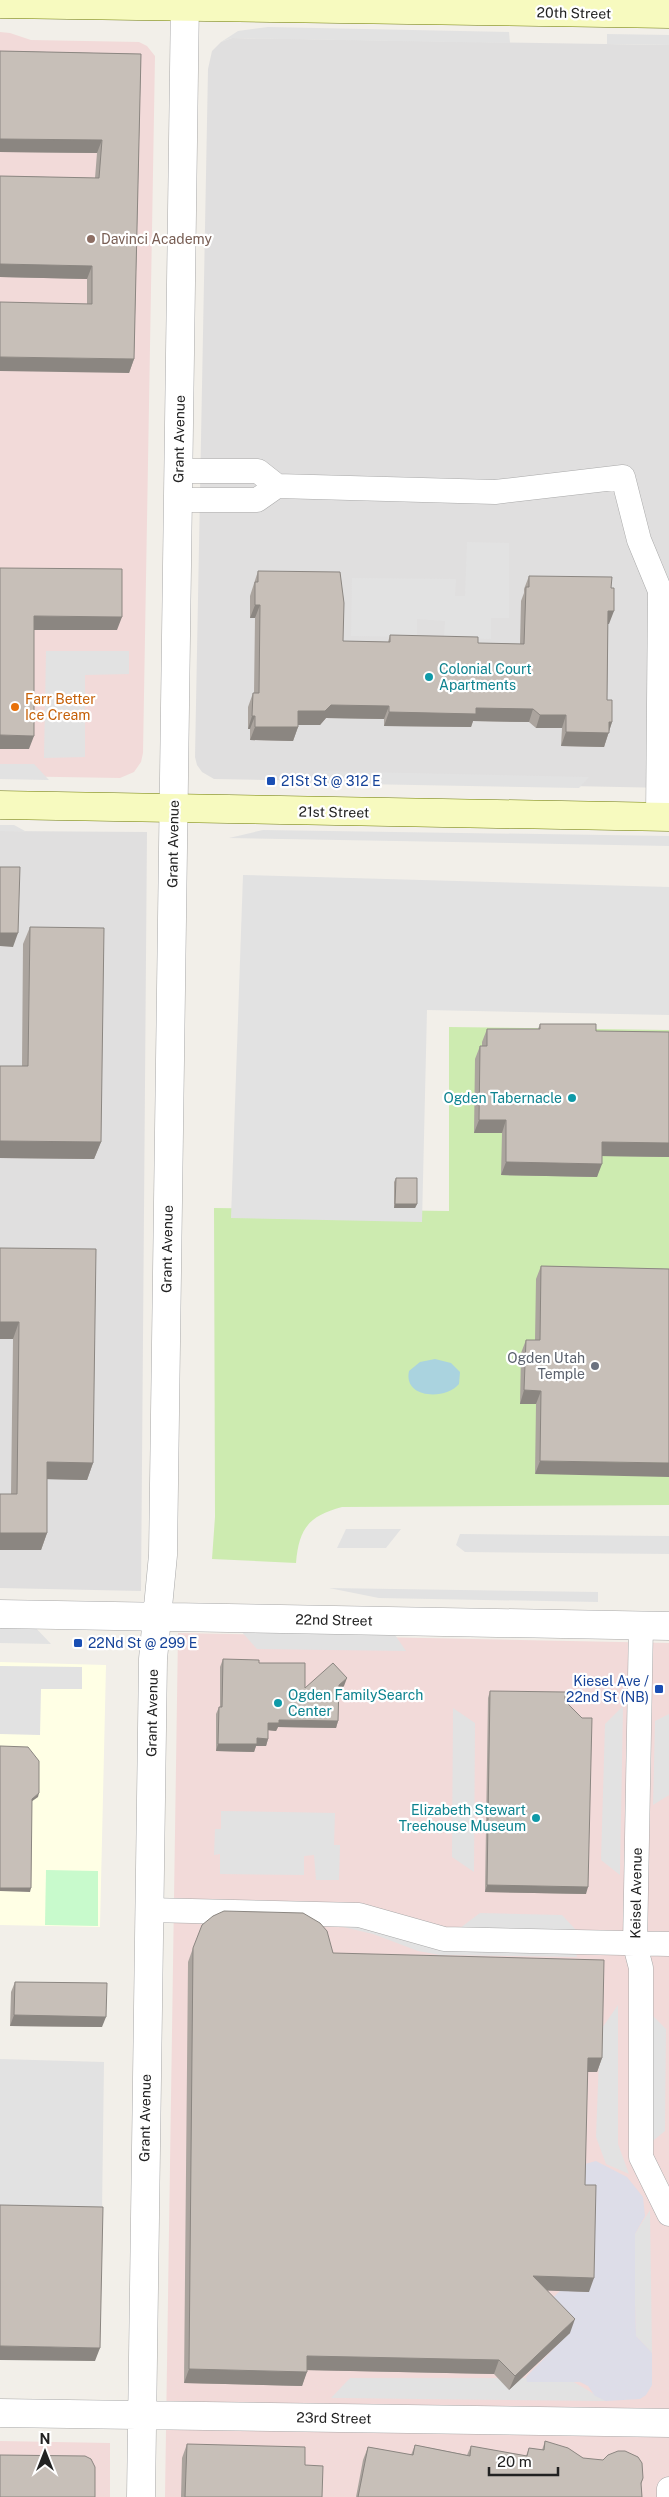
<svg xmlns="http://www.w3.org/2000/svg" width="669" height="2497" font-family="'Public Sans',sans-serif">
<rect width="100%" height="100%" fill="#f2efe9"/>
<path fill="#e0dfdf" d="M232,38L669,45V788L214,779L202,772L197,765L195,757L208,69L212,51L221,42Z
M0,831L147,832L141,1591L0,1588Z"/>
<path fill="#f2dad9" d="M0,32L10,33L31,40L139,42L147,46L155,56L143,753L141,762L134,772L120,778L0,776Z
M178,1633L669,1643V2497H165Z
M0,2441L110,2443V2497H0Z"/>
<path fill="#ffffe5" d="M0,1662L106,1665L100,1927L0,1925Z"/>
<path fill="#cdebb0" d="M449,1027L669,1030V1505L342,1507C308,1516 299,1529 296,1563L212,1559L215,1517L214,1208L449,1211Z"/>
<path fill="#c8facc" d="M46,1870L98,1871V1926L45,1925Z"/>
<path fill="#e2e2e2" d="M268,27L509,32L510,43L232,38L221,42L238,31Z
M607,34L669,35V45L607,44Z
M467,542L509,543V618H491V639L444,638L445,621L417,619V637L351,636L352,578L456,579L455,596H465Z
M46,651H129V674L85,675V757L44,758Z
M0,764H34L49,780L0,779Z
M319,771L589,777L579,788L306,783Z
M0,825H14L25,831H0Z
M263,830L669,836V846L229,838Z
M243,875L669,887V1015L427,1010L422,1222L231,1218Z
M346,1529H401L386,1548H337Z
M460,1534L669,1536V1554L465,1552L456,1545Z
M329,1588L598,1592V1602L379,1598Z
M0,1625H33L51,1644L0,1643Z
M241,1631L393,1632L406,1651L257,1649Z
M0,1666L82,1667V1689H41L40,1735L0,1734Z
M623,1706L620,1875L601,1860L605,1724Z
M453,1708L475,1723L474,1872L452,1857Z
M669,1714V1795L653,1805L655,1721Z
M221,1811L335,1813L334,1845H340L339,1880H316L314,1855L304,1856V1875L220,1874V1854L214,1855L215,1829H221Z
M480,1913L562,1915L576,1930L460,1928Z
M290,1917L575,1948L577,1957L440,1955L418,1951L373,1934L339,1926H289Z
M618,2005V2144L629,2174L606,2164L596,2137L600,2031Z
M649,2012L666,2029L665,2131L649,2144Z
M0,2059L104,2062L102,2212L0,2210Z
M650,2210L652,2353L636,2336L635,2303V2234Z
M350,2378H567L606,2401L331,2398Z"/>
<path fill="#dddde8" d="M596,2161L627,2177L643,2197L645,2216L635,2234V2303L636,2336L652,2353V2385L646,2395L640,2399L606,2401L595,2396L588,2386L580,2382H527L526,2377L569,2333L544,2306L560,2291H589L580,2199L581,2165Z"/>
<path fill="#aad3df" d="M435,1359L451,1363L460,1372L459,1384C446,1400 403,1399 409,1371L420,1362Z"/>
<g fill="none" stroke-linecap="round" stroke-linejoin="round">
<defs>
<path id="minor" d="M178,471H258L277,486L495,492L623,477L639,540L660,591L658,817
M178,500H257L277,486
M641,1625L635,1945L641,1968V2157L669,2214
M148,1910L359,1915L444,1939L669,1944
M669,2497V2489"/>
<path id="tertiary" d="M0,1614L669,1626
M0,2413L669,2423
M141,2497L153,1659L163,1555L185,0"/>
<path id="secondary" d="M0,4L669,14
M0,805L669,817"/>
</defs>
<use href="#minor" stroke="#a9a9a9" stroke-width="25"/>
<use href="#tertiary" stroke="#a9a9a9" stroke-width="29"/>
<use href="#secondary" stroke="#707d05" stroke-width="29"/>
<use href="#minor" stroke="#fff" stroke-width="24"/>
<use href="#tertiary" stroke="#fff" stroke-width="28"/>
<use href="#secondary" stroke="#f7fabf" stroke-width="28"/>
</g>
<path fill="#aba49e" d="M0,51L141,54L134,359L129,373L87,304V279L0,277V176L95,178L97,153L0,152Z
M258,571L343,641L388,642L390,635L478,643L520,644L521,601L524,593V589L529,576L609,624H608L607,700L612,722L604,747L561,746L562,728H536L529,722L473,721L471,727L384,726V719L326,718L320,725H298V727L293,741L250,740V729H248V707L253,693H254L255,618H250V596Z
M30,927L101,1142L94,1159L0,1158V1066H22L23,944Z
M540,1024L596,1031L669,1032V1157L602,1156L597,1177L501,1175L502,1133H474L475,1059L480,1046H482V1042L487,1029H538Z
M396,1178L417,1204L415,1208H394V1182Z
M0,1248L93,1463L87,1480L47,1479V1533L41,1550L11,1494L13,1339Z
M541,1266L669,1269L535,1474L536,1404H520L521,1353L526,1340H535L536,1279Z
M223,1659L259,1663L305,1688L344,1686L339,1690L338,1721L336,1728L278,1727L276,1731L268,1730V1739L266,1746H256L254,1752L216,1751V1714L219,1707H220V1667Z
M490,1691L565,1701L586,1894L485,1892L488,1698Z
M193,1948L602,2058L597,2072H587L585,2185L589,2292L547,2290L570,2333L509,2390L494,2374L307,2370L302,2386L184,2383L188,1962Z
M15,1982L102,2027L10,2026L11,1992Z
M545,2441L583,2458L643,2478L641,2485L642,2497H356L363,2460L368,2447L411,2455L415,2445L467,2455L471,2446L526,2456L529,2448L542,2450Z
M187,2444L305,2465L322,2497H181L182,2458Z"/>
<path fill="#8b8681" d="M0,139L102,140L97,153L0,152Z
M0,264L92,266L87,279L0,277Z
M0,357L134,359L129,373L0,371Z
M255,605H260L255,618H250Z
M608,611H614L609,624H604Z
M34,616L122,617L117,630H29Z
M331,705L389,706L384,719L326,718L320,725H293L298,711Z
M476,708L533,709L529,722L473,721L471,727L384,726L389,712Z
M540,715H566L562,728H536Z
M252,716H255L250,729H248Z
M609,722H612L604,747L561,746L566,732Z
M255,727H298L293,741L250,740Z
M0,735L34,736L29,749H0Z
M0,933H18L13,947L0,946Z
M479,1120H506L502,1133H474Z
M0,1141L101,1142L94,1159L0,1158Z
M602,1142L669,1143V1157L597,1156Z
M506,1162L602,1164L597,1177L501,1175Z
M395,1204H417L415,1208H394Z
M0,1322H19L13,1339H0Z
M524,1390L541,1391L536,1404H520Z
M540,1461L669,1463V1477L535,1474Z
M47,1462L93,1463L87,1480L40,1479Z
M0,1533H47L41,1550H0Z
M347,1678L344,1686L336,1692L339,1685Z
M279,1720L338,1721L336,1728L278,1727L276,1731L266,1730L268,1723Z
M257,1738L268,1739L266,1746H256L254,1752L216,1751L218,1744Z
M39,1793L38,1797L31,1802L32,1799Z
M487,1885L588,1887L586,1894L485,1892Z
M0,1888H31L30,1892L0,1891Z
M14,2015L106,2017L102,2027L10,2026Z
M588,2058H602L597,2072H583Z
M533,2276L594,2278L589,2292L528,2290Z
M575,2319L570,2333L509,2390L515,2376Z
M0,2346L100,2348L95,2361L0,2360Z
M307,2356L499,2360L494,2374L302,2370Z
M189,2369L307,2372L302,2386L184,2383Z"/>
<path fill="#c7bfb8" stroke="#8b8681" d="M0,51L141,54L134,359L0,357V302L92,304V266L0,264V176L99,178L102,140L0,139Z
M0,568L122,569V617L34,616V736L0,735Z
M258,571L340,572L344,603L343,641L390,642V635L478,637V643L524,644L526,587H529V576L612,577L611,588H614V611H608L607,700H612V722H609V733L566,732V715H540L533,709L476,708V714L389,712V706L331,705L325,711H298V727H255V716H252L253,693H259L260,605H255V582H258Z
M0,867H20L18,933H0Z
M30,927L104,928L101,1142L0,1141V1066H28Z
M540,1024H596V1031L669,1032V1143L602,1142V1164L506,1162V1120H479L480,1046H487V1029H540Z
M396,1178H417V1204H395Z
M0,1248L96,1249L93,1463L47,1462V1533H0V1494H17L19,1322H0Z
M541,1266L669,1269V1463L540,1461L541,1391L524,1390L526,1340H540Z
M223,1659L259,1660V1663H305V1688L333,1663L347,1678L339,1685L338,1721L279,1720V1723H268V1739L257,1738V1744H218L219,1707H222Z
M490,1691L565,1692V1701L582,1718H592L588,1887L487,1885Z
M0,1746L28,1747L39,1761V1793L32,1799L31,1888H0Z
M224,1911L303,1913L320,1923L327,1931L333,1953L604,1960L602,2058H588L585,2185H596L594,2278L533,2276L575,2319L515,2376L499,2360L307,2356V2372L189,2369L193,1948L202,1925L213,1916Z
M15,1982L107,1983L106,2017L14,2015Z
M0,2205L103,2207L100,2348L0,2346Z
M545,2441L568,2448L583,2458L603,2460L608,2455L618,2451H625L638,2457L642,2463L643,2478L641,2483L642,2497H358L368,2447L413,2455L415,2445L470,2456L471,2446L527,2456L529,2448L544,2450Z
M187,2444L305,2447V2465L323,2466L322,2497H185Z
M0,2455L85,2456L91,2459L95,2467V2497H0Z"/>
<circle fill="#8d6e63" stroke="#fff" stroke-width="2" cx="91" cy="239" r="5"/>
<g fill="#0f9aa8" stroke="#fff" stroke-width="2">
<circle cx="429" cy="677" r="5"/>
<circle cx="572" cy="1098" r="5"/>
<circle cx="278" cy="1703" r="5"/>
<circle cx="536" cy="1818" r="5"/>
</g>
<circle fill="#e8710a" stroke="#fff" stroke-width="2" cx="15" cy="707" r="5"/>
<g fill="#1a4fb4" stroke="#fff" stroke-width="2">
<rect x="266" y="776" width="10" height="10" rx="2.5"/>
<rect x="73" y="1638" width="10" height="10" rx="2.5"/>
<rect x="654" y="1684" width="10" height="10" rx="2.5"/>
</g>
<circle fill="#6b7280" stroke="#fff" stroke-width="2" cx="595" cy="1366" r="5"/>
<g text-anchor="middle" stroke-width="4.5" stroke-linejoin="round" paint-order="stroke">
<g font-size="14" fill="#222" stroke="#fff">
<text transform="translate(574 13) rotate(1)" y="5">20th Street</text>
<text transform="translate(179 439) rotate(-89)" y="5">Grant Avenue</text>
<text transform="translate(334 812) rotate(1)" y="5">21st Street</text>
<text transform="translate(173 844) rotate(-89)" y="5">Grant Avenue</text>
<text transform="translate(167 1249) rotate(-89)" y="5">Grant Avenue</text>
<text transform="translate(334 1620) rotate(1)" y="5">22nd Street</text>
<text transform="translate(152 1713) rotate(-89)" y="5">Grant Avenue</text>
<text transform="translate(636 1893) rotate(-89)" y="5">Keisel Avenue</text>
<text transform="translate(145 2118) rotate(-89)" y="5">Grant Avenue</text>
<text transform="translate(334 2418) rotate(1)" y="5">23rd Street</text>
</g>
<g font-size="14" fill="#785e54" stroke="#fff" text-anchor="start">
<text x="101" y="244">Davinci Academy</text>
</g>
<g font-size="14" fill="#0d838f" stroke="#fff" text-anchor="start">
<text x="439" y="674">Colonial Court<tspan x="439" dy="16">Apartments</tspan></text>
<text x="562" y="1103" text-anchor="end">Ogden Tabernacle</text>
<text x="288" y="1700">Ogden FamilySearch<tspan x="288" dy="16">Center</tspan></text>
<text x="526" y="1815" text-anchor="end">Elizabeth Stewart<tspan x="526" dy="16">Treehouse Museum</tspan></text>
</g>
<g font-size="14" fill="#c56008" stroke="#fff" text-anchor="start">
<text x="25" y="704">Farr Better<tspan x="25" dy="16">Ice Cream</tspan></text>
</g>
<g font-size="14" fill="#164399" stroke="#fff" text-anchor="start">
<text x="281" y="786">21St St @ 312 E</text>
<text x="88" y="1648">22Nd St @ 299 E</text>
<text x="649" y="1686" text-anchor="end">Kiesel Ave /<tspan x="649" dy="16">22nd St (NB)</tspan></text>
</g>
<g font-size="14" fill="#5b616d" stroke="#fff" text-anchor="end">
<text x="585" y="1363">Ogden Utah<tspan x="585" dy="16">Temple</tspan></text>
</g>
</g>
<g transform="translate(45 2452)" stroke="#ffffff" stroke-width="4" paint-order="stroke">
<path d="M0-4L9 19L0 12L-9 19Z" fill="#222222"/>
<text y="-8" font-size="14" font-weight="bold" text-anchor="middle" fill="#222222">N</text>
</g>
<path d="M489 2467v8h69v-8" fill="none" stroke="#222222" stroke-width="2.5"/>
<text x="497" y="2467" font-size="15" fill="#222222" stroke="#ffffff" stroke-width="4" paint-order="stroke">20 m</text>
</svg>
